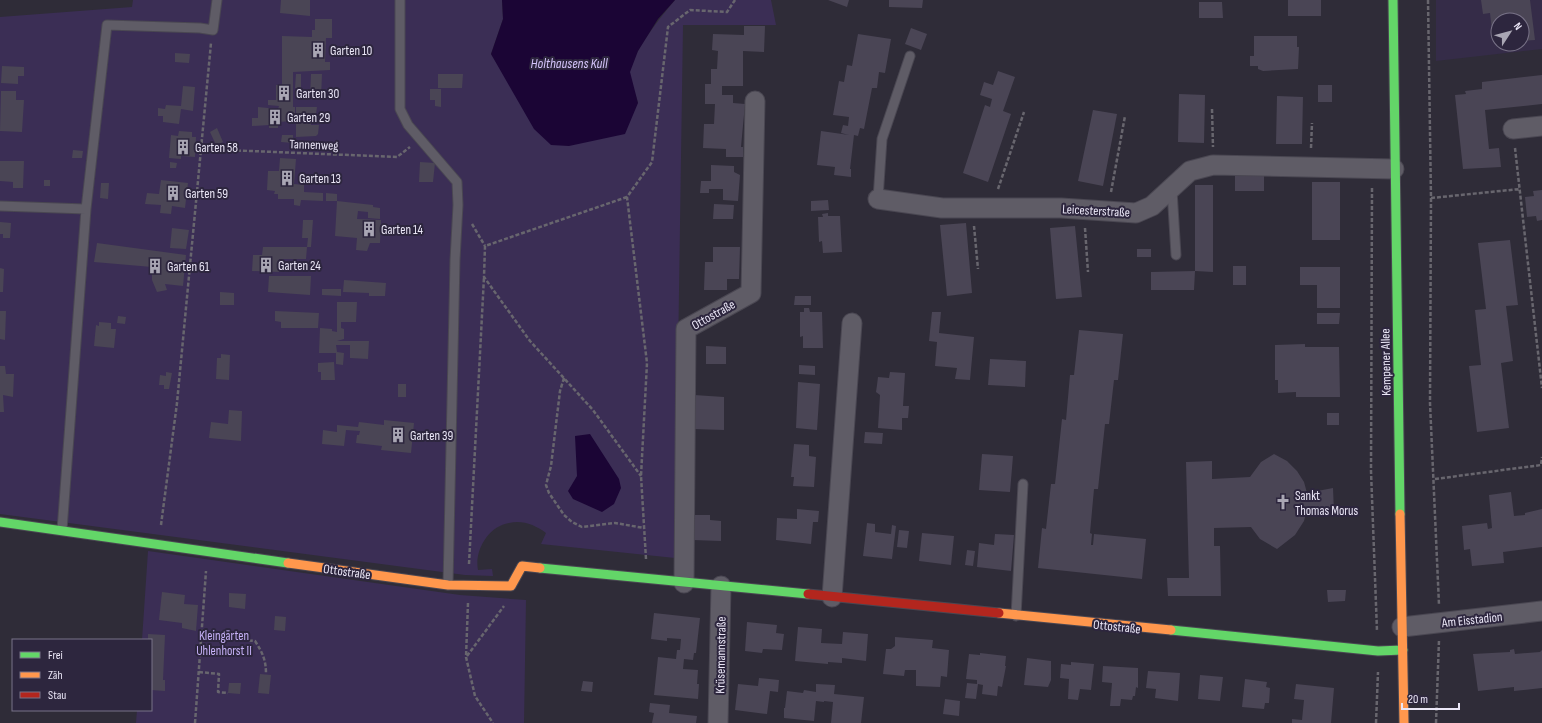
<svg xmlns="http://www.w3.org/2000/svg" width="1542" height="723" font-family="'Sofia Sans Condensed',sans-serif">
<rect width="100%" height="100%" fill="#2f2c38"/>
<path fill="#352c48" fill-rule="evenodd" d="M1436,0H1542V49L1436,61ZM1498,20H1522V44H1498Z"/>
<path fill="#3b2e55" d="M133,0H502L503,19L491,54L509,83L638,103C636,94 630,82 630,73C630,55 663,14 675,0H771L776,25H683L675,558L541,544L546,533C535,525 523,520 509,523C489,526 474,550 478,570L492,569L493,576L465,575L0,514V17L132,7Z
M148,551L460,595L526,600L524,723H136L137,710H151V640H142Z"/>
<path fill="#1b0535" d="M502,0H675L658,19L638,51L630,72L638,103L625,134L569,146L551,145L534,129L491,54L503,19Z
M590,434L619,479L621,488L614,504L602,512L573,499L568,491L577,476L575,436Z"/>
<path fill="#4a4555" d="M281,0H310V16L280,13Z
M828,0H849L847,7Z
M889,0H923L922,8L889,7Z
M1288,0H1321V16H1288Z
M1481,0H1530L1535,40L1522,41V20H1498V39L1493,40L1490,13L1483,14Z
M1199,2H1222L1223,18H1199Z
M315,19H332V38H326L325,62H330V70L293,72V107H295V116H293L292,121L278,122V128H269V125L252,126V118H258V107L278,109L279,106L268,105V100H276V85H282V36L312,37V30H315Z
M744,26H765L764,52L743,51V86H722V95H733V103L745,104L741,147H743V157H726V149L703,148L704,124H714L715,104H705V84H711V69H717L718,51L712,50L713,34L744,35Z
M911,28L927,34L921,50L905,44Z
M858,34L891,39L885,73L879,72L877,88H872L864,129L860,128L858,136L854,135L850,169H851V177L834,175L835,167L817,165L821,131L849,135L841,133L843,125L848,126L849,117L833,115L839,81L844,82L847,65L852,66Z
M1254,36H1297V47H1299L1298,69L1263,71L1258,69V66H1250V56H1254Z
M175,53L190,54L189,63L175,62Z
M2,66L24,67V76H18V84L1,83Z
M998,71L1015,77L1003,111L1011,114L988,182L963,173L985,105L990,107L992,99L980,95L984,82L993,85Z
M296,74H301V88H295Z
M311,74H322L321,98H310Z
M438,74H463L462,88H438Z
M1542,75V104L1485,110L1489,149L1499,148L1501,167L1463,169L1455,95L1466,94L1465,91L1482,89V82Z
M1318,85H1332V102H1318Z
M183,86L195,87L193,111L181,109L179,124L163,122V116H158V108L165,109L166,105L181,106Z
M430,89H441V107L435,106V100H430Z
M1,91H16V100H24L22,132L0,131Z
M1179,94L1205,95L1204,143L1178,142Z
M1277,96L1303,97L1302,144H1276Z
M296,107H317L316,114H311V125H319L318,134L316,136L296,137Z
M1093,110L1117,114L1103,186L1078,181Z
M217,128L223,142L216,145L210,132Z
M179,131L192,132V137H196L195,157L181,156V159L169,158L171,135L178,136Z
M282,135H293V143L281,142Z
M73,150L83,151L82,158H72Z
M280,158L296,159L294,184L304,185V192L323,193V201L301,200L300,206L294,205V199H278V194H274L275,191L267,190L268,171H279Z
M0,161H24L23,188H13V182L0,181Z
M170,162L177,163L176,168H170Z
M420,162L435,163L433,182H419Z
M711,165L734,166V172L740,175L738,201L723,200V189H709V193H700L701,181H711Z
M1235,174L1264,175V191H1235Z
M44,180H50V186H44Z
M161,180L188,183L185,208L172,206L171,214L160,213L161,205L145,204L147,193L159,194Z
M1312,182H1340V240H1312Z
M101,183H109L108,199L100,198Z
M1195,185H1213V272L1195,271L1194,290H1151V272L1195,271Z
M1542,190V220L1537,221L1536,216L1527,217L1525,197L1534,196L1533,191Z
M326,193L337,194V201H326Z
M828,200L829,210L811,211V201Z
M337,201L373,205V207L380,208V219L368,218V212L358,211L357,219L381,220L380,243H370L367,251L356,250L357,238L335,236Z
M714,204L734,205L733,219H713Z
M828,213V216H840L842,252L823,253L822,241L819,242L818,217H823L822,214Z
M303,220H313L311,247H307L308,238H302Z
M0,222L11,223L10,238H3V234H0Z
M966,223L972,293L947,296L940,225Z
M1075,226L1082,297L1056,299L1050,228Z
M172,228L189,230L186,249L170,248Z
M1510,240L1518,305L1506,306L1513,361L1501,363L1509,428L1477,432L1469,366L1481,365L1475,310L1486,309L1478,243Z
M97,243L186,255L183,286L165,284L167,290L157,292L152,280V267L94,262Z
M263,247H307L306,259H279V272L252,271L253,255H262Z
M713,247H740L739,279H727V290H704L705,262H713Z
M1137,249H1151V257H1137Z
M1233,266H1246V285H1233Z
M1300,267H1340V308H1317V285H1300Z
M0,268L4,269L3,292H0Z
M269,276H311L310,295L268,292Z
M344,280L386,283L385,296H369V293L343,292Z
M322,289H341V296L322,295Z
M220,292L234,293V305H220Z
M795,296H811V305H794Z
M337,302H357L356,322H341V328L344,329V339L337,341H369L368,359L350,358V345H336L337,352L344,353L343,365L336,364V353H319L320,328L332,329V331L337,332Z
M804,308H809L810,312H822L823,348H803V336L800,337V312H804Z
M0,311H6L5,340L0,339Z
M275,311L319,313L318,328H281V322L275,321Z
M932,312H941L939,333L974,337L970,380L955,379L957,368L935,366L937,342L929,341Z
M1317,313H1340L1339,324H1317Z
M118,316L126,317L125,324L117,323Z
M99,322L111,323V329H116L114,348L94,346L96,325L99,326Z
M1079,330L1123,334L1118,380H1114L1109,424H1105L1098,489H1094L1090,533L1092,534L1091,545H1093L1094,534L1146,539L1142,579L1038,568L1042,528L1046,529L1051,484H1055L1062,419L1066,420L1070,375H1074Z
M1305,344V347H1339L1340,397H1296V392L1278,393V380H1275V345Z
M706,346L726,347V364H706Z
M221,354L230,355L229,380L216,379L217,358H221Z
M990,359L1026,361L1025,387L988,385Z
M334,362L335,380H321V372H318V363Z
M799,365L815,366V375L799,374Z
M0,366H5L6,374H14L13,397L3,395L4,412H0Z
M166,372L172,373L169,389H164V385H159L160,375L166,376Z
M890,372L905,373L903,406H909L908,418H902V430L878,428L880,395L876,392L877,385L878,377L889,378Z
M798,382L820,384L817,430L796,428Z
M398,384H406V397H398Z
M694,395L724,397V430L693,429Z
M229,410L242,411L241,441L209,438L211,422L228,424Z
M1327,413H1339V425H1327Z
M384,420L414,423L411,453L381,450L382,446L356,443L357,435H359L360,431L346,430L344,446L322,444L323,430L337,432V425L358,427L359,422L384,425Z
M865,432L883,433L882,444L864,443Z
M794,444L809,445V456L816,457L814,487L793,486L794,477H791Z
M982,454L1013,456L1010,492L979,490Z
M1274,454L1287,461L1297,471L1304,482L1307,493L1333,488L1334,512L1307,509L1304,521L1295,535L1277,549L1260,539L1251,527L1214,528V546H1220L1221,596H1168L1167,578H1189L1186,462L1212,461V479L1250,477L1261,462Z
M1511,492L1514,516L1525,515V513L1542,509V547L1503,552L1504,563L1472,566L1470,549L1464,550L1462,526L1487,523L1488,529L1492,528L1489,495Z
M797,509L819,511L818,522H813L811,544L776,540L777,518L797,519Z
M694,515H710V520L721,521V541L693,540Z
M867,523L875,524V532L891,534L892,525L896,526L892,559L863,556Z
M899,530L909,531L907,548L897,547Z
M922,533L954,536L951,565L919,561Z
M995,534L1014,535L1011,571L977,567L979,543L994,545Z
M967,550L975,551L973,566L965,565Z
M1327,590H1346L1345,601L1328,602Z
M162,592L185,595L184,604L198,605L196,631L182,628V623L159,620Z
M229,593L246,594L245,609L229,607Z
M654,613L700,618L696,653H694L693,660L684,659L683,669L698,670L697,684H699L698,699L654,695L658,657L676,659L677,650H680L681,639L667,638V641L651,639Z
M275,616L286,617L285,631L274,630Z
M747,622L777,625L776,633L784,634L782,650L763,649L762,653L745,651Z
M798,627L822,629L821,643L842,644L843,632L868,634L866,661L842,658V663L828,662V664L795,661Z
M148,634L165,635L163,680H165V691L151,690V640H148Z
M895,637L933,640L932,648L949,650L947,677L941,676L940,687L916,686V670H905L904,676L883,674L886,649H891L895,646Z
M1514,649L1515,654L1540,652L1542,650V688L1514,691V687L1478,691L1473,654L1510,652V650Z
M980,653L1006,656L1005,666H1006L1002,687L998,686L997,696L982,694L983,685L978,684L976,699L965,698L967,683L977,684V680L966,679L969,654L980,655Z
M1027,658L1051,661V680L1048,687L1024,685Z
M1071,662L1094,664L1091,690L1080,689L1078,700L1068,699L1069,679L1060,678L1061,664L1071,665Z
M1103,666L1138,668V688L1136,687L1135,696H1133L1132,700L1121,699L1120,706H1110L1112,683L1102,682Z
M1148,671L1180,673L1178,701L1155,698L1156,689L1146,688Z
M260,674L271,675L269,694L258,693Z
M1200,675L1223,677L1220,701L1198,699Z
M759,678L779,680L778,692L770,691L767,714L735,710L738,684L758,686Z
M1245,679L1267,682L1266,687L1270,688L1269,703H1265L1264,709L1242,707Z
M583,681L593,682L592,692L581,691Z
M229,683H241L240,694L228,693Z
M816,684L835,685L834,694L864,697L861,723H831L833,702L824,701V702L816,701L814,721L784,718V708H785L787,691L803,693L804,690L816,692Z
M1296,684L1334,688L1331,723H1292V719L1302,720L1304,700L1294,699Z
M945,699L960,701L959,716L943,714Z
M650,703L670,705L669,713L697,716L696,723H652L654,713L649,712Z"/>
<g fill="none" stroke-linecap="round" stroke-linejoin="round">
<defs>
<path id="lane" d="M400,0V109L408,125L457,182L458,205L455,260L448,585
M1172,190L1176,255
M878,199L882,139L910,56
M0,206L86,209
M62,530L86,209L107,25L200,28L213,30L217,0
M1016,616L1023,484"/>
<path id="street" d="M1513,129L1542,126
M878,199L942,208H1061L1136,213L1152,206L1190,171L1213,165L1394,169
M684,583L686,329L751,293L755,101
M832,597L852,323
M1402,627L1542,611
M718,723L721,586"/>
<path id="fast" d="M1393,0L1400,514
M0,522L288,563
M540,568L808,594
M1171,630L1378,651L1403,650"/>
<path id="slow" d="M1400,514L1404,723
M288,563L448,585L511,586L522,566L540,568
M999,613L1171,630"/>
<path id="jam" d="M808,594L999,613"/>
</defs>
<use href="#lane" stroke="#4a4752" stroke-width="11"/>
<use href="#street" stroke="#4a4752" stroke-width="21"/>
<use href="#fast" stroke="#4a4752" stroke-width="11"/>
<use href="#slow" stroke="#4a4752" stroke-width="11"/>
<use href="#jam" stroke="#4a4752" stroke-width="11"/>
<path stroke="#68666e" stroke-width="2.5" stroke-dasharray="4 2" stroke-linecap="butt" d="M1428,0L1431,198L1430,403L1439,605
M1212,109L1213,147
M1311,148L1312,123
M1515,148L1542,388
M201,149L397,157L410,147
M1372,188L1371,471L1377,631
M998,189L1024,112
M1111,192L1125,116
M627,197L485,246L484,277L530,341L593,410L641,476
M1431,198L1520,189
M472,224L485,246
M974,226L978,269
M1085,228L1088,272
M564,378L560,391L551,466L546,485L549,493L564,515L572,522L582,527L615,523L644,528
M1435,479L1541,465L1542,457
M161,525L177,403L211,43
M646,559L641,476L647,363L627,197L652,162L668,27L690,10L727,12L735,0
M469,564L484,277
M468,603L466,657L475,696L493,723
M201,636L255,641C263,653 266,661 266,674
M467,656L504,606
M199,672L219,674L218,692L228,693
M195,723L206,571
M1376,723L1378,672
M1436,723L1439,640"/>
<use href="#lane" stroke="#5f5c66" stroke-width="9"/>
<use href="#street" stroke="#5f5c66" stroke-width="19"/>
<use href="#fast" stroke="#63d668" stroke-width="9"/>
<use href="#slow" stroke="#ff974d" stroke-width="9"/>
<use href="#jam" stroke="#b3261e" stroke-width="9"/>
</g>
<defs>
<symbol id="building-bare" viewBox="-9 -9 18 18"><path d="M-4-6H4V6H1V3H-1V6H-4ZM-2.5-4.3h1.7v1.8h-1.7ZM.8-4.3h1.7v1.8H.8ZM-2.5-1h1.7V.8h-1.7ZM.8-1h1.7V.8H.8Z" fill="#a9a6b4" stroke="#2d263e" stroke-width="2.5" paint-order="stroke"/></symbol>
<symbol id="church-bare" viewBox="-9 -9 18 18"><path d="M-1.2-6h2.4v3.5h3.3v2.4h-3.3V6h-2.4V-.1h-3.3v-2.4h3.3Z" fill="#a9a6b4" stroke="#2d263e" stroke-width="2.5" paint-order="stroke"/></symbol>
</defs>
<g fill-rule="evenodd">
<use href="#building-bare" x="307" y="39" width="22" height="22"/>
<use href="#building-bare" x="273" y="82" width="22" height="22"/>
<use href="#building-bare" x="264" y="106" width="22" height="22"/>
<use href="#building-bare" x="172" y="136" width="22" height="22"/>
<use href="#building-bare" x="276" y="167" width="22" height="22"/>
<use href="#building-bare" x="162" y="182" width="22" height="22"/>
<use href="#building-bare" x="358" y="218" width="22" height="22"/>
<use href="#building-bare" x="255" y="254" width="22" height="22"/>
<use href="#building-bare" x="144" y="255" width="22" height="22"/>
<use href="#building-bare" x="387" y="424" width="22" height="22"/>
<use href="#church-bare" x="1272" y="491" width="22" height="22"/>
</g>
<g text-anchor="middle" stroke-width="4" stroke-linejoin="round" paint-order="stroke">
<g font-size="13" fill="#ebe7f7" stroke="#2d263e" text-anchor="start">
<text x="330" y="55">Garten 10</text>
<text x="296" y="98">Garten 30</text>
<text x="287" y="122">Garten 29</text>
<text x="195" y="152">Garten 58</text>
<text x="299" y="183">Garten 13</text>
<text x="185" y="198">Garten 59</text>
<text x="381" y="234">Garten 14</text>
<text x="278" y="270">Garten 24</text>
<text x="167" y="271">Garten 61</text>
<text x="410" y="440">Garten 39</text>
<text x="1295" y="500">Sankt<tspan x="1295" dy="15">Thomas Morus</tspan></text>
</g>
<g font-size="13" fill="#ebe7f7" stroke="#2d263e">
<text transform="translate(314 144) rotate(2)" y="5">Tannenweg</text>
<text transform="translate(1096 210) rotate(3)" y="5">Leicesterstraße</text>
<text transform="translate(713 314) rotate(-29)" y="5">Ottostraße</text>
<text transform="translate(1385 362) rotate(-91)" y="5">Kempener Allee</text>
<text transform="translate(347 571) rotate(8)" y="5">Ottostraße</text>
<text transform="translate(1472 619) rotate(-6)" y="5">Am Eisstadion</text>
<text transform="translate(1117 626) rotate(6)" y="5">Ottostraße</text>
<text transform="translate(720 655) rotate(-89)" y="5">Krüsemannstraße</text>
</g>
<g font-size="13" fill="#c6b1f7" stroke="#2d263e">
<text x="224" y="640">Kleingärten<tspan x="224" dy="15">Uhlenhorst II</tspan></text>
</g>
<g font-size="14" font-style="italic" fill="#d5c5fb" stroke="#2d263e">
<text x="569" y="68">Holthausens Kull</text>
</g>
</g>
<rect x="12" y="639" width="140" height="72" fill="#2d263e" stroke="#797388"/>
<rect x="20" y="652" width="20" height="6" fill="#63d668" stroke="#797388"/>
<text x="48" y="659" font-size="12" fill="#ebe7f7">Frei</text>
<rect x="20" y="672" width="20" height="6" fill="#ff974d" stroke="#797388"/>
<text x="48" y="679" font-size="12" fill="#ebe7f7">Zäh</text>
<rect x="20" y="692" width="20" height="6" fill="#b3261e" stroke="#797388"/>
<text x="48" y="699" font-size="12" fill="#ebe7f7">Stau</text>
<g transform="translate(1510 32) rotate(54)"><circle r="19" fill="#2d263e" stroke="#797388"/>
<path d="M0-3L7 15L0 10L-7 15Z" fill="#a9a6b4"/>
<text y="-6" font-size="11" font-weight="bold" text-anchor="middle" fill="#ebe7f7">N</text>
</g>
<path d="M1402 703v6h57v-6" fill="none" stroke="#ebe7f7" stroke-width="2"/>
<text x="1408" y="703" font-size="12" fill="#ebe7f7" stroke="#2d263e" stroke-width="3" paint-order="stroke">20 m</text>
</svg>
